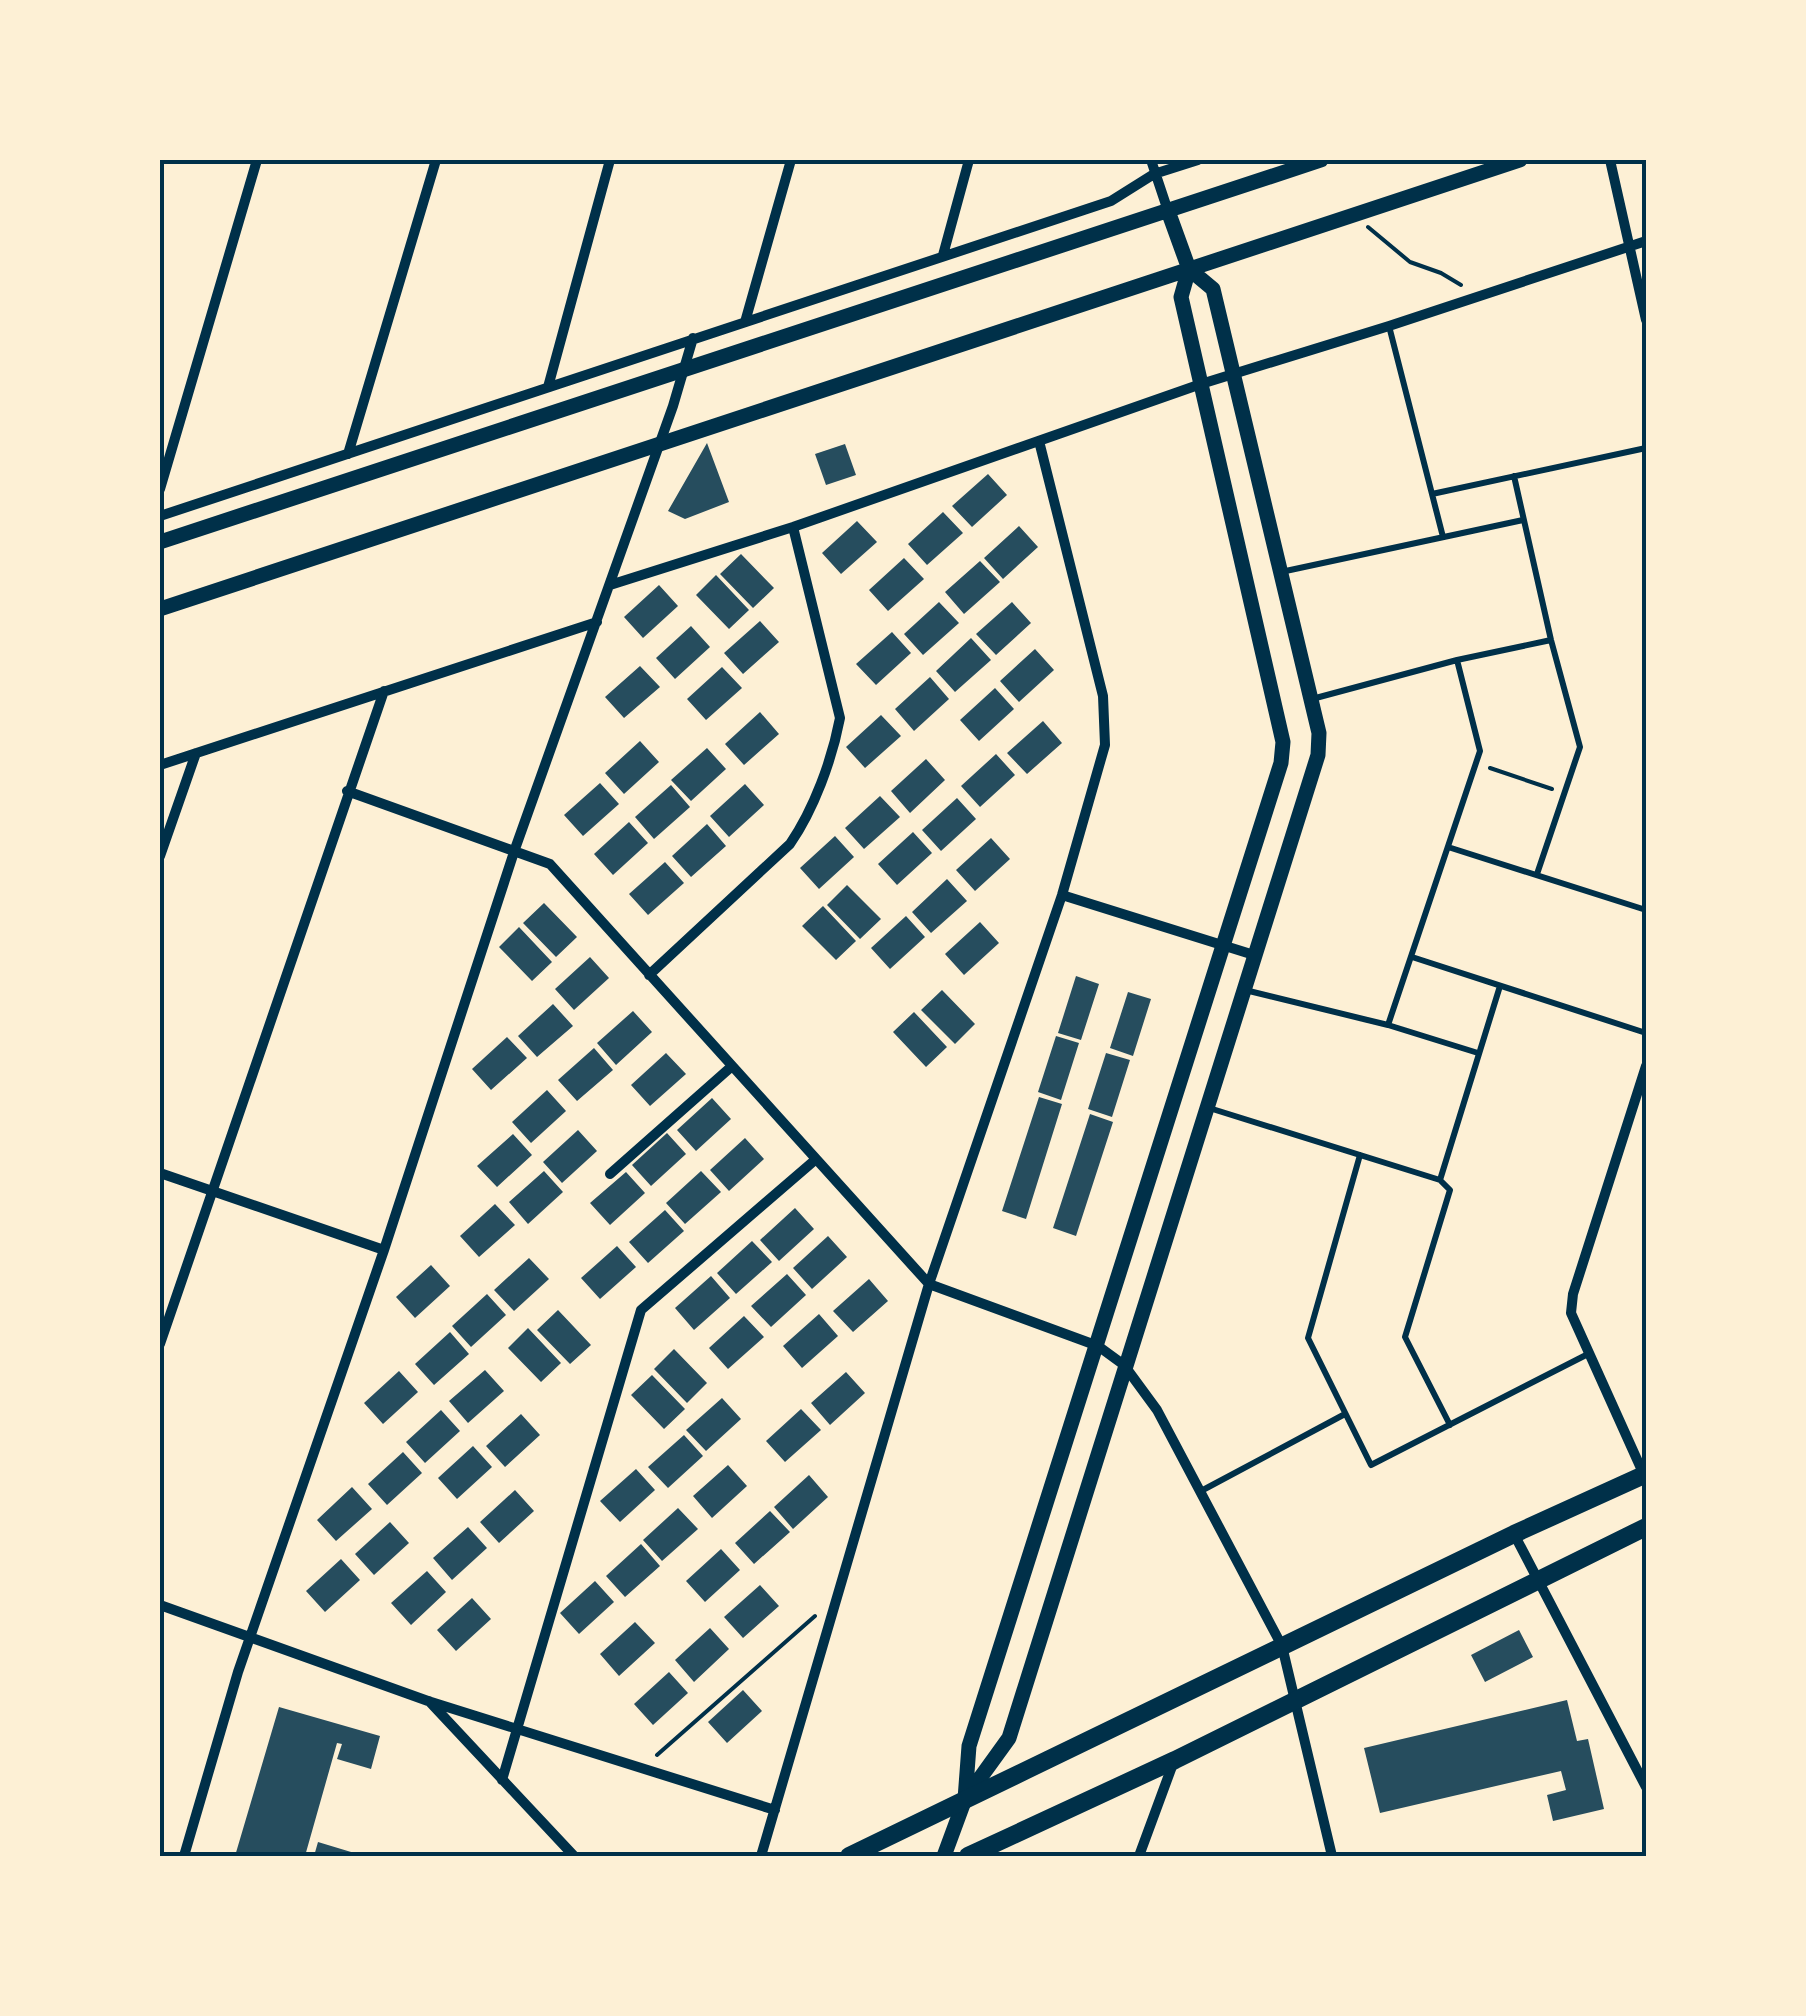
<svg xmlns="http://www.w3.org/2000/svg" width="1806" height="2016" font-family="'Space Grotesk',sans-serif">
<rect width="100%" height="100%" fill="#fdf0d5"/>
<path fill="#264d5e" d="M707,443L729,502L685,519L668,511Z
M845,444L856,475L826,485L815,454Z
M988,474L1007,495L972,527L952,506Z
M943,512L963,533L927,565L908,544Z
M857,521L877,542L841,574L822,553Z
M1019,526L1038,547L1003,579L984,558Z
M741,554L774,588L753,608L720,574Z
M904,558L924,579L888,611L869,590Z
M980,561L1000,582L964,614L945,592Z
M716,575L749,610L729,629L696,595Z
M659,585L678,606L643,638L624,617Z
M939,602L959,623L923,655L904,634Z
M1012,602L1031,623L996,655L976,634Z
M760,621L779,642L743,674L724,653Z
M691,626L710,647L675,679L656,658Z
M892,632L911,653L876,685L856,664Z
M971,638L991,660L955,692L936,671Z
M1035,649L1054,670L1019,702L1000,681Z
M640,666L660,687L624,718L605,697Z
M722,667L742,688L706,720L687,699Z
M930,677L949,699L914,731L895,709Z
M995,688L1014,709L979,741L960,720Z
M760,712L779,734L744,765L725,744Z
M881,715L901,736L865,768L846,747Z
M1043,721L1062,743L1027,774L1007,753Z
M640,741L659,762L624,794L605,773Z
M707,748L726,769L691,801L671,780Z
M996,754L1015,775L980,807L961,786Z
M926,759L945,780L910,813L891,791Z
M600,783L619,804L583,836L564,815Z
M745,784L764,805L729,837L710,816Z
M671,785L690,807L654,839L635,817Z
M880,796L900,817L864,849L845,828Z
M957,798L976,819L941,851L922,830Z
M629,822L648,843L613,875L594,854Z
M707,824L726,846L691,877L672,856Z
M913,832L932,853L897,885L878,864Z
M835,836L854,857L819,889L800,868Z
M991,838L1010,859L975,891L956,870Z
M665,862L684,883L648,915L629,894Z
M947,879L967,901L931,933L912,912Z
M847,885L881,919L860,939L827,905Z
M544,903L577,937L556,957L523,923Z
M823,906L856,941L836,960L802,926Z
M906,916L925,937L890,969L871,948Z
M980,922L999,943L964,975L945,954Z
M519,927L552,962L532,981L499,947Z
M590,957L609,978L574,1010L555,989Z
M1076,976L1099,984L1081,1040L1058,1033Z
M942,990L975,1024L955,1044L921,1010Z
M1128,992L1151,999L1133,1056L1110,1048Z
M553,1004L573,1026L537,1057L518,1036Z
M633,1011L652,1032L616,1065L597,1043Z
M914,1012L947,1047L926,1067L893,1032Z
M1056,1036L1079,1043L1061,1100L1038,1092Z
M507,1037L527,1058L491,1090L472,1069Z
M594,1048L613,1070L577,1101L558,1080Z
M666,1053L686,1074L650,1106L631,1085Z
M1106,1053L1130,1060L1112,1117L1088,1109Z
M547,1090L566,1111L531,1143L512,1122Z
M1039,1097L1062,1104L1026,1219L1002,1211Z
M712,1098L731,1119L696,1151L677,1130Z
M1090,1114L1113,1122L1076,1236L1053,1228Z
M578,1130L597,1151L562,1183L543,1162Z
M667,1133L686,1154L651,1186L632,1165Z
M513,1134L532,1155L497,1187L477,1166Z
M745,1138L764,1159L729,1191L710,1170Z
M544,1171L563,1192L528,1224L509,1202Z
M701,1171L721,1192L685,1224L666,1203Z
M626,1172L645,1193L610,1225L590,1203Z
M495,1204L515,1225L479,1257L460,1236Z
M795,1208L814,1229L779,1261L760,1240Z
M665,1210L684,1231L648,1263L629,1242Z
M828,1236L847,1257L812,1289L793,1268Z
M752,1241L772,1262L736,1294L717,1273Z
M617,1246L636,1267L600,1299L581,1278Z
M529,1258L549,1279L514,1311L494,1290Z
M431,1265L450,1286L415,1318L396,1297Z
M787,1274L806,1295L771,1327L751,1306Z
M711,1276L730,1298L694,1330L675,1308Z
M869,1279L888,1301L853,1332L833,1311Z
M487,1294L506,1315L471,1347L452,1326Z
M558,1310L591,1345L570,1364L537,1330Z
M819,1314L838,1336L802,1368L783,1346Z
M744,1316L764,1337L728,1369L709,1348Z
M528,1328L561,1363L541,1382L508,1348Z
M450,1332L469,1354L434,1385L415,1364Z
M674,1349L707,1383L687,1403L654,1369Z
M485,1370L504,1391L468,1423L449,1401Z
M399,1371L418,1392L383,1424L364,1403Z
M846,1372L865,1393L830,1425L811,1403Z
M652,1375L685,1409L664,1429L631,1395Z
M722,1398L741,1419L706,1451L686,1430Z
M801,1409L821,1430L785,1462L766,1441Z
M441,1410L460,1431L425,1463L406,1442Z
M521,1414L540,1435L505,1467L486,1446Z
M684,1435L703,1456L668,1488L648,1467Z
M473,1446L492,1467L457,1499L438,1478Z
M403,1452L422,1473L387,1505L368,1484Z
M728,1465L747,1486L712,1518L693,1496Z
M636,1469L655,1490L620,1522L600,1501Z
M809,1475L828,1497L793,1529L774,1507Z
M352,1487L372,1509L336,1541L317,1520Z
M515,1490L534,1511L499,1543L480,1522Z
M678,1508L698,1529L662,1561L643,1540Z
M770,1511L790,1532L754,1564L735,1543Z
M390,1522L409,1543L374,1575L355,1554Z
M468,1527L487,1548L452,1580L433,1558Z
M641,1544L660,1566L625,1597L606,1576Z
M721,1549L740,1570L705,1602L686,1581Z
M341,1559L360,1580L325,1612L306,1591Z
M427,1571L446,1592L411,1625L391,1603Z
M595,1581L614,1602L579,1634L560,1613Z
M760,1585L779,1606L743,1638L724,1617Z
M472,1598L491,1619L456,1651L437,1630Z
M635,1622L655,1643L619,1676L600,1654Z
M710,1628L729,1649L694,1682L675,1660Z
M1519,1630L1533,1657L1485,1682L1471,1655Z
M669,1672L688,1693L653,1725L634,1704Z
M743,1690L762,1711L727,1743L708,1722Z
M1567,1700L1577,1741L1588,1739L1604,1809L1553,1821L1547,1795L1566,1790L1561,1771L1380,1813L1364,1748Z
M279,1707L380,1736L371,1769L337,1759L342,1744L337,1743L305,1856H235Z
M318,1842L361,1855V1856H314Z"/>
<g fill="none" stroke-linecap="round" stroke-linejoin="round">
<path stroke="#003049" stroke-width="4" d="M1368,227L1410,262L1441,273L1461,285
M1490,768L1552,789
M657,1755L815,1616"/>
<path stroke="#003049" stroke-width="6" d="M1389,326L1443,537
M1514,476L1551,640L1580,747L1537,874
M1432,494L1646,448
M1281,572L1523,520
M1312,699L1457,660L1551,640
M1448,847L1646,910
M1412,957L1646,1033
M1245,990L1388,1025L1478,1053
M1388,1025L1480,751L1457,660
M1206,1107L1440,1180
M1360,1155L1308,1338L1371,1465L1588,1354
M1450,1425L1405,1337L1450,1190L1440,1180L1500,986
M1201,1491L1345,1414"/>
<path stroke="#003049" stroke-width="10" d="M1151,160L1168,211
M1610,160L1646,320
M943,255L969,160
M745,322L791,160
M548,387L610,160
M348,454L436,160
M160,489L257,160
M160,516L1111,201L1154,174L1198,160
M610,585L793,527L1201,384L1389,326L1646,241
M160,765L597,622
M347,791L550,864L929,1284L1098,1346L1124,1365L1157,1410L1282,1646L1332,1856
M160,856L196,753
M1062,895L1254,955
M649,975L790,844C814,809 832,760 840,718L793,527
M160,1173L384,1250
M610,1174L731,1067
M160,1344L384,691
M1644,1475L1571,1313L1573,1294L1646,1066
M1514,1534L1646,1787
M160,1605L428,1701L775,1810
M429,1701L574,1856
M502,1780L641,1310L815,1160
M184,1856L238,1672L384,1250L515,849L673,406L693,338
M761,1856L929,1284L1062,895L1105,745L1103,696L1039,441
M1139,1856L1174,1761"/>
<path stroke="#003049" stroke-width="15" d="M160,542L1321,160
M160,609L1520,160
M965,1799L969,1746L1281,763L1283,742L1181,297L1189,269
M944,1856L965,1799L1009,1738L1318,755L1319,733L1213,289L1189,269L1168,211"/>
<path stroke="#003049" stroke-width="18" d="M849,1856L1514,1534L1646,1474
M968,1856L1175,1760L1646,1527"/>
</g>
<rect width="1806" height="2016" fill="none" stroke="#fdf0d5" stroke-width="325"/>
<rect x="162" y="162" width="1482" height="1692" fill="none" stroke="#003049" stroke-width="4"/>
</svg>
